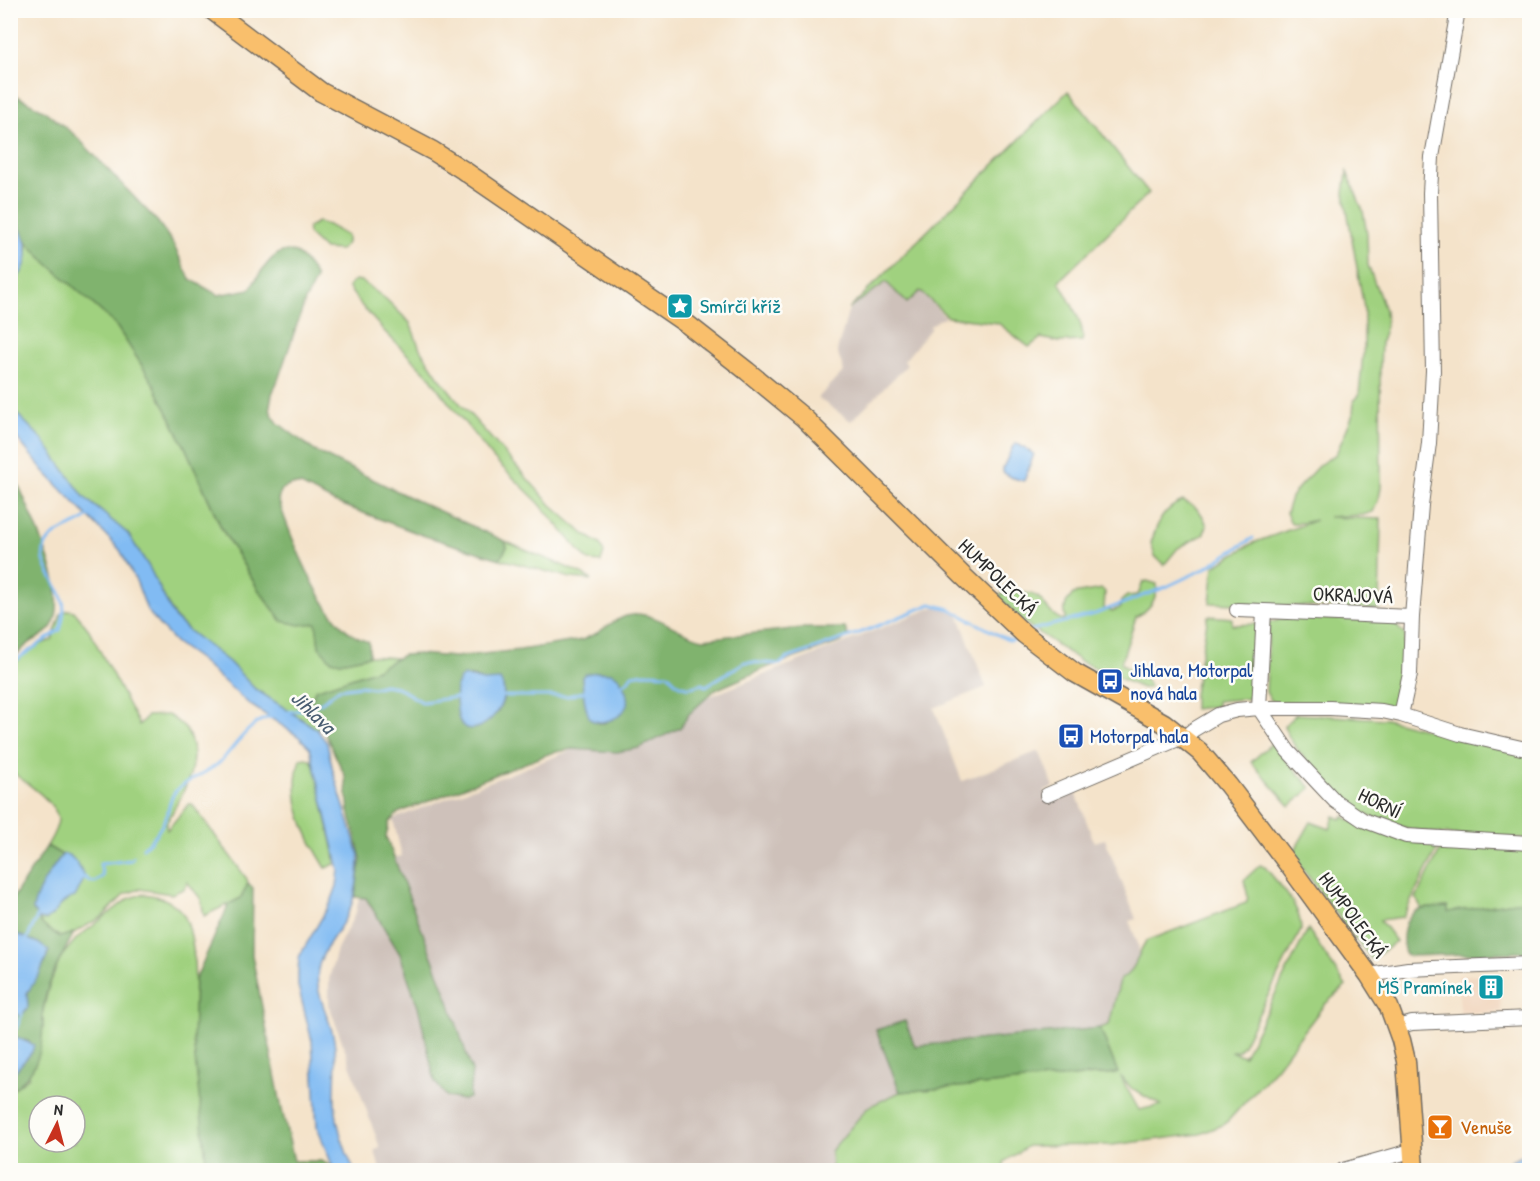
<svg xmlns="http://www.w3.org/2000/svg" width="1540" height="1181" font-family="'Patrick Hand',sans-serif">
<rect width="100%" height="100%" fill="#fdfcf7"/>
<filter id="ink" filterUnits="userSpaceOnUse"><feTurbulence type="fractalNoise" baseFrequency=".0167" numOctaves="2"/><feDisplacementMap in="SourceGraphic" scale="12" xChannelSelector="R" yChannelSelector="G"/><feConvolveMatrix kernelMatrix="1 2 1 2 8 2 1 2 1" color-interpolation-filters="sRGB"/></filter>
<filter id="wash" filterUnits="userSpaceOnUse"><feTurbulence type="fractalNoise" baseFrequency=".008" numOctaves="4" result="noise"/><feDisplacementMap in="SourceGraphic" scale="24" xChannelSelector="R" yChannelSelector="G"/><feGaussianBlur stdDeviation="1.35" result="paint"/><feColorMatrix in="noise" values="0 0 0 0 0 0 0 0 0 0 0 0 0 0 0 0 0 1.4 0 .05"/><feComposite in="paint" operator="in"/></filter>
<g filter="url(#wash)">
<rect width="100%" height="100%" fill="#f4e3ca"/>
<path fill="#f1d5bd" d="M1500,974L1501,1012L1460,1013L1458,976Z"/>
<path fill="#cec1ba" d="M886,282L920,291L946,318L938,320L930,326L931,328L904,361L907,365L851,421L818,398L844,371L837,351L849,309Z
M937,606L958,614L986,687L934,708L962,781L1039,751L1054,787L1045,790L1050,802L1076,793L1094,842L1105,839L1136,919L1129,921L1138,944L1139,952L1137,962L1132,971L1120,980L1109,1025L1100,1028L915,1046L876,1030L900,1092L868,1107L831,1151L832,1170H380L375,1150L380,1148L329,1005V979L337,949L356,912L366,864L402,856L393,819L668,713Z"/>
<path fill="#a0d17f" stroke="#667e55" stroke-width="1.5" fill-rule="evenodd" d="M1068,91L1149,193L1059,281C1066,295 1087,327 1082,341L1059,342L1041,338L1029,347L998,323L948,317L920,291L907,303L886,282L849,309Z
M1347,172L1363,211L1367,234L1368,265L1385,310L1386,326L1381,342L1380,370L1381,487L1379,498L1373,512L1363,515L1328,517L1381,519L1379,609L1210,603L1214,566L1253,543L1316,520L1301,523H1291L1286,513L1291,497L1298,488L1319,465L1336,454L1353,414L1354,401L1359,394L1364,344V308L1344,193Z
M318,222L328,225L347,236V243L341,250L324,249L308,234V227Z
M28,243L43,259L115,324L152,381L186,449L222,530L258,589L282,620L300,624L317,623L319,647L340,662L369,656L398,658L375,670L315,690L309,709L321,725L317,729L255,689L229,662L189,631L174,616L149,567L128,534L84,497L42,439L11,408L10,285C22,275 27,258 28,243Z
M355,280L361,281L386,299L410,323L420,349L438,376L458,401L551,505L584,534L600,544L604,553L601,562L589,561L583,555L538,502L493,458L441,393L430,377L385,332L361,305L348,287Z
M1183,501C1197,506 1202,512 1207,526L1203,535L1178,548L1164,565L1155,556L1151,543C1157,524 1163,508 1183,501Z
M505,541C533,555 566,564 592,580L571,578L500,559L507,547Z
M1147,581L1157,584C1157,600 1150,609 1136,617L1121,663C1130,673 1144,674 1150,686L1148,688H1142L1082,662L1019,619L998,595C1009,592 1033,590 1041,600C1048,609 1052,616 1063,620L1066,617L1064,614L1066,603L1073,594L1102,589L1105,592L1104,609L1112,611L1120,608L1121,601L1127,596L1138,595L1143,582Z
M68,610L74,611L89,630L139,725L147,716L168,715C174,719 182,724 186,730C205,762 181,796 166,824L167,830L189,804H192L247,879L248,884L241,898L204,916L201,899L187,882L184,889L171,894L140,889L125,894L102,917L74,933L60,937L43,926L39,919L46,920C55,914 58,906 67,899L65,854L62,855L47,846C51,839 58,828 58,819C56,801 24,782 11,771L10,677C14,656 33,646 52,640L61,614Z
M1208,616L1232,618V625L1257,624L1254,698L1217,701V706L1194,709V694Z
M1288,617L1392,621L1405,635L1402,681H1396L1395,707L1274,702L1270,699L1266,692L1269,623Z
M1296,714L1386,719L1529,756V839C1478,835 1414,838 1367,815C1347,805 1330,788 1315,771C1304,757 1290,743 1284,726Z
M1272,743L1311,788L1290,806L1251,762Z
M306,758L312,761C319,781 322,801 327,822C330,837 335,849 335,864L326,868C305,835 288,798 300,759Z
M1334,816L1341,819L1343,816C1373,834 1404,842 1439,845L1403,917L1380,920L1396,941L1372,960L1292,855L1311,822L1330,829Z
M1443,845L1529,851V900L1448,912V907L1422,909L1416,898Z
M1260,865L1265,867C1280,886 1301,905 1301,930L1243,1045L1238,1051H1231L1244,1056L1308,929L1346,986L1324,1005L1276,1068L1225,1124L1200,1134L1112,1145L1028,1146L1004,1162L1005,1170H832L831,1151L868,1107L900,1092L1118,1073L1100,1028L1109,1025L1120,980C1140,966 1134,959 1146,941L1246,903L1248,897L1244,880ZM1120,1076L1133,1090L1161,1105L1139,1110Z
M143,894C162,896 180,903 187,922C199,953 193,1004 194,1037C194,1057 199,1077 201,1097C203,1121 203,1147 208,1170H11L10,1091L28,1078L41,1039L43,1025V1011L49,986L61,957L77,938L128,899ZM39,1106H75V1142H39Z"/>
<path fill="#80b36e" stroke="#566f4c" stroke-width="1.5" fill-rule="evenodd" d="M11,93L43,110L75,135L158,222L172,242L190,279L218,295L250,289C261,271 281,235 303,259C308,266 314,271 316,279L305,301L278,380L272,394L270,405L271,413L278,423L315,451L411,498L505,541L507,547L500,559L425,536L334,502L301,485H291L282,489L278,499C290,535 320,613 352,634C357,638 363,640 369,642V656L340,662L331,660L319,647L316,623L300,625L282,621L258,589L222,529L186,449L152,381L115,324L43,259L28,243L20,228L11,217Z
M11,465C23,503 74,590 52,626C46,635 39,637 31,642C23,647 17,654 11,661Z
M639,614C663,617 679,634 703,639L802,628H845L848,635L841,642L771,666L715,690L689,714L680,728L639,748L617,752L572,749L551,753L398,813L389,823L386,837L449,1001L472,1071L469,1098L463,1100L447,1097L435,1082L419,1010L400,954L366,898L355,897L361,858L349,811L345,776L321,725L309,709L315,690L375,670L403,655L418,654L455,657L520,650L582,640L597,633L615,621L626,616ZM597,672L612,673L621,680L622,685L614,718L604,723H597L583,686L582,677ZM470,676L483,681H500C508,693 503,703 496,714Z
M47,846L62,855C49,873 22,906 44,926C48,930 55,933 60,937L74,933C61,957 46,983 43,1010C42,1015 43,1020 43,1024C42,1056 36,1072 11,1091V1076L32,1052L30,1042L11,1035V1014L22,1015L28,1007L27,993L39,975L49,952L38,943L11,932V901Z
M248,883L253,888L252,955L282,1110L294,1161H321L332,1166L334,1170H208L207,1169L193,1040L195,980L229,904L241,898Z
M1529,900V952L1410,956L1405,954C1401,940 1402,916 1419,910C1427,907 1439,908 1448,907V912Z
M905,1021L915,1046L1100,1028L1118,1073L900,1092L876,1030Z"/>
<path fill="#81bbf3" stroke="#56738f" stroke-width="1.5" d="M10,217C31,238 34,264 11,285V266L15,253L11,245Z
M11,408L42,439L84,497L128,534L149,567L174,617L189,631L229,662L255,689L317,729L327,743L333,771L359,855C359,873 356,897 348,913C340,931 324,946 319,965C312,993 330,1014 334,1040C338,1062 334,1083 335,1104C337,1128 344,1149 354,1170H334L317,1127L312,1041L298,986V972L299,957L331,902L337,886L339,870L310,748L298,736L249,704L200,660L176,643L159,625L147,610L137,583L120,550L44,471L11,431Z
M1016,443L1034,454L1024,481L1010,477L1003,472V468L1013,446Z
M597,672C601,673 606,672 611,673C621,675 629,695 627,704C623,719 603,725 591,720C584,710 583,689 582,677L585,674Z
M464,676L483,681L500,680C515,703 479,739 463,726C457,721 457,708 456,700C455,690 455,681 464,676Z
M65,854C75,856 80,869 85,877L75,897C59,900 58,914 46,920L39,919L33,910C36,890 50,872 62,855Z
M11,932L38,943L49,951L39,975L27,993L28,1007L22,1015L11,1014Z
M11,1035L34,1045L32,1052L11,1076Z
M1529,1152V1170H1493Z"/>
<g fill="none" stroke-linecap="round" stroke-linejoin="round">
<path stroke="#81bbf3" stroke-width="3" d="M1032,630L1095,614L1166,587L1202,570L1253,538
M10,668L13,662L60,630C63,620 66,608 62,598C56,578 32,559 50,539C61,527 79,526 90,515
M620,685L627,682L632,675L645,673L668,674C678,686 686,691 701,684L706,686L745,662L780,664L786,659L870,629L931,604L950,609L1004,638L1011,641L1019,637
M501,696H568L587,691
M288,712L307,709L322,702L339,689L360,686L373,688L384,685L397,687L422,702L458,697
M143,848C154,839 162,827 167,814C169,807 170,798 175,792C186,779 207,774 220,762C234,748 251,719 272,717
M83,879L85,877L89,881L95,882L103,876L100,864L131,860L133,857
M26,941L38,915
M16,1029L22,1014"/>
</g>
</g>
<g filter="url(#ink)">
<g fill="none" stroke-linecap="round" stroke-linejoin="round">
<defs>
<path id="minor" d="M1237,610L1264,611
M1412,617L1421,505L1429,443L1433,371L1430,193L1432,157L1458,10
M1401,715L1410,674L1412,617L1264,611L1259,708L1288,751L1335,801L1363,820L1406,836L1530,843
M1047,795L1178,739L1184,738L1193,730L1218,715L1237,710L1259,708H1330L1382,711L1401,715L1460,734L1530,750
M1369,975L1408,969L1530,964
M1397,1027L1412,1023L1530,1018
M1343,1170L1411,1151"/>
<path id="major" d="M212,10L321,92L433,151L463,170L687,324L747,371L804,418L962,575L1024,634L1075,673L1164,723L1200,752L1228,785L1291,868L1369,975L1389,1007L1401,1040L1406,1061L1414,1170"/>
</defs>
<use href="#minor" stroke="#716b63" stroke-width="16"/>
<use href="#major" stroke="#716b63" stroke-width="21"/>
<use href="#minor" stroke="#fff" stroke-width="14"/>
<use href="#major" stroke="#f9bf6c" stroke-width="18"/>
</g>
</g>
<defs>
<symbol id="sight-square" viewBox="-11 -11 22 22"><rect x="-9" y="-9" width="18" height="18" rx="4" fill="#0f9aa8" stroke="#fdfcf7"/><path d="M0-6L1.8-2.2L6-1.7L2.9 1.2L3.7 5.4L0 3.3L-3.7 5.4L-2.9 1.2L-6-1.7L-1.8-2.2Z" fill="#fff"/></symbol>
<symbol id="bus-square" viewBox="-11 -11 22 22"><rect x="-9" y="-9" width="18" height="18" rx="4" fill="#1a4fb4" stroke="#fdfcf7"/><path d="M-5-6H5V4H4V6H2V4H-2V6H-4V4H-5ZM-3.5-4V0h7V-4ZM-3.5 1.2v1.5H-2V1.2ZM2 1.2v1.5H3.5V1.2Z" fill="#fff"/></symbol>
<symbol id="building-square" viewBox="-11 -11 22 22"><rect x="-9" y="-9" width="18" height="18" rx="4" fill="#0f9aa8" stroke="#fdfcf7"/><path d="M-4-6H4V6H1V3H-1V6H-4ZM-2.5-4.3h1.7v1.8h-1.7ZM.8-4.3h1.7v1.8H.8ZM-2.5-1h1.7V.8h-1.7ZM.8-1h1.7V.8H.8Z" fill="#fff"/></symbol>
<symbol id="bar-square" viewBox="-11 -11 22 22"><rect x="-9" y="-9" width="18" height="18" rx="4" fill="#e8710a" stroke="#fdfcf7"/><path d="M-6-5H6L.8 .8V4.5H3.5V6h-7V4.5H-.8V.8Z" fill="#fff"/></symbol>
</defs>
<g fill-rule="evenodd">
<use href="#sight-square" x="665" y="291" width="30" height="30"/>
<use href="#bus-square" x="1095" y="666" width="30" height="30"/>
<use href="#bus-square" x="1056" y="721" width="30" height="30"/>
<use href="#building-square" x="1476" y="972" width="30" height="30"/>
<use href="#bar-square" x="1425" y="1112" width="30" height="30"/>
</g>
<g text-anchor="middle" stroke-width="5" stroke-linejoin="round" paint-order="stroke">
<g font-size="20" fill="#0d838f" stroke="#fdfcf7" text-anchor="start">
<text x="700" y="313">Smírčí kříž</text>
<text x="1472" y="994" text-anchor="end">MŠ Pramínek</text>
</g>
<g font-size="20" fill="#2b2b2b" stroke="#fdfcf7">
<text transform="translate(998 577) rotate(44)" y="7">HUMPOLECKÁ</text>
<text transform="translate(1353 595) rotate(2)" y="7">OKRAJOVÁ</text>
<text transform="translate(1380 803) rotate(26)" y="7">HORNÍ</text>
<text transform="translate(1353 915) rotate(54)" y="7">HUMPOLECKÁ</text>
</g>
<g font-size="20" fill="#164399" stroke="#fdfcf7" text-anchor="start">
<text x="1130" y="677">Jihlava, Motorpal<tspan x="1130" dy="23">nová hala</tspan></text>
<text x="1090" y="743">Motorpal hala</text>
</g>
<g font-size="20" fill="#c56008" stroke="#fdfcf7" text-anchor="start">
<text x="1460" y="1134">Venuše</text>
</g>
<g font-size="21" font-style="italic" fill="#495d71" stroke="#fdfcf7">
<text transform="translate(313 712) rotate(44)" y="7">Jihlava</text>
</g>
</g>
<rect width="1540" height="1181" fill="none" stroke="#fdfcf7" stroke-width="36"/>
<g transform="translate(57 1124) rotate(6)"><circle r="28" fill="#fdfcf7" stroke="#a9a8a5" stroke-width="1.5"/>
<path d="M0-4.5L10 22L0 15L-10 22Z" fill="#c8321e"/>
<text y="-9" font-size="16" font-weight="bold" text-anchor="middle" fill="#2b2b2b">N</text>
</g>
</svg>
